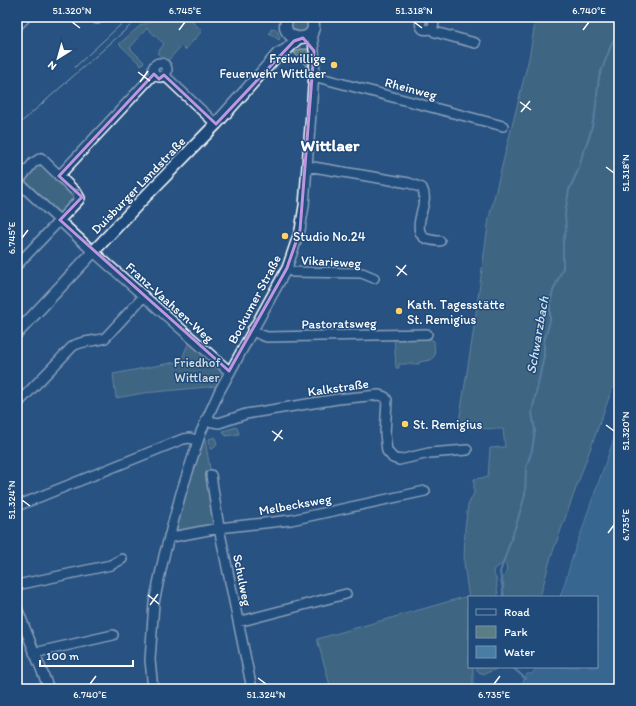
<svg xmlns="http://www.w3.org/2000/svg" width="636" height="706" font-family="Itim,sans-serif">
<rect width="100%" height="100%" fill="#285281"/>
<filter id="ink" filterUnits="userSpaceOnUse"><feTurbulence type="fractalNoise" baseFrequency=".025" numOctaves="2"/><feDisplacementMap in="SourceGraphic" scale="8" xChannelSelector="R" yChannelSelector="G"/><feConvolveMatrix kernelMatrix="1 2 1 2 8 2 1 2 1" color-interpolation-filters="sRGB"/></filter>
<g filter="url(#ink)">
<path fill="#5a7e83" stroke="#acbec1" d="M155,17H188L202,31L185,50L181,46L167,62L157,53L164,44L147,28L130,48L144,62L141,65L119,44L142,24H147Z
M296,17C304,17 306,17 310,25L303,35L291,30V21Z
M536,17H619V370L551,557L540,597H502L504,585L502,580L507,570L505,562L493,570L494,575L496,578L498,597H469V600L464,563L465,528L468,505L474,493V479L488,477L490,448L505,447L503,429L458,428L473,334L489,218L529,58Z
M274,28L277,30L280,39L279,40L269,33L271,32L270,30Z
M300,49H308L310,54L309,57L308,68L294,53Z
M40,162L74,193L75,198L59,214L23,183Z
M425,336L434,341L435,355L431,360L419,362V364H399V368H396L394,337Z
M191,341L224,370V374L218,386L144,393L116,398L113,374L181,361L187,346Z
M237,427L239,434L226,436V434H224L223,431Z
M215,437L217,445L214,448L210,449L209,439Z
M203,439H205L211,475L216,524L178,531L175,528Z
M468,596L469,667H473V689H455V685L440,689H331L317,639Z
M475,667H501L484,674L479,672Z"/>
<path fill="#487ea4" stroke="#91b2c8" d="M619,425V689H519L527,674H532L537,667H597V597H560C565,583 569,569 573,555C577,541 584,528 587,514Z"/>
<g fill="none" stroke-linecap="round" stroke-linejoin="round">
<path stroke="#91b2c8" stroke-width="2" d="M504,597L500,572L517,522L525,495L526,468L532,450L535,431L532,412L544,356V342L550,320V303L553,291L563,268V242L566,229L565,213L569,190L579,168L583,152L589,138L595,114L599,77L612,43L619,32
M512,667L526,679"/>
<defs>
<path id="minor" d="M95,17L97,19
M424,17C420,20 419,25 423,29C432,32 438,23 430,17
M17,26L26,17
M432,29L435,32L475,43
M153 70a7 7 0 1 1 14 0a7 7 0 1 1-14 0Z
M164,75L216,124
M313,76L503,126
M307,166L409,183L422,188C424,192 425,196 424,201C423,211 412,234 427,239C431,240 436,241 440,241
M59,176L154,74
M17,181L87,246L229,371
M17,183L33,163L41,158L77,193L80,198L79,200L17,265
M287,268L293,272L362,273L374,278
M252,330L261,335L267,337L427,334
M17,404L73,346C83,340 94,342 105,338L144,296
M206,419L213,422L219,423L246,414L338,399L379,395L385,397L387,400L385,434L387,451L393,458L399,460L429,453L467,450
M211,475L219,528L252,689
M17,506L183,439L190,438L198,441
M169,536L172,537L219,528L291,520L425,491
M17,585L111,565L122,559
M17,608L49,689
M238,622L346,594
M34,653L113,635
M153,689L150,660L154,603L164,556L181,493L201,432L219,392L287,268L300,230L304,206L315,60L312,31"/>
<path id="major" d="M288,17C274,44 325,45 311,17
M17,333L141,201L216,124L278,54L286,50L298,38"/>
</defs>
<use href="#minor" stroke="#fff" stroke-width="12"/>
<use href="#major" stroke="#fff" stroke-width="14"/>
<use href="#minor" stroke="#1f4a7a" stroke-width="9"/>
<use href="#major" stroke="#1f4a7a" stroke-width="11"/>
<path stroke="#fff" stroke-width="1" d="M75,67L129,17
M17,126L140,17"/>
</g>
<defs><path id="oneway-chevron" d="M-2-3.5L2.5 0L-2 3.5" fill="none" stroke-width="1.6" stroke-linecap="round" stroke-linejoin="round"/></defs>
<use stroke="#7992af" href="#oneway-chevron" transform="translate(75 191) rotate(-132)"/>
</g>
<path d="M0 0H636V706H0ZM303,38L314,51L300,230L287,268L229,371L60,220L82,197L59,176L154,74L159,79L164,75L216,124L294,41Z" fill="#285281" fill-opacity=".55" fill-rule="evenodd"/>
<path fill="none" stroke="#bd96df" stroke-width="3" stroke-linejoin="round" d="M303,38L314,51L300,230L287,268L229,371L60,220L82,197L59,176L154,74L159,79L164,75L216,124L294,41Z"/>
<path fill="none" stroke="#fff" stroke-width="1.5" d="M72,22L80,28M414,22L422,28M179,30L185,22M583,30L589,22M138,72L150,81M140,82L148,71M520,102L531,110M521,112L530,101M606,167L614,173M22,238L28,230M396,266L407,275M397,276L406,265M606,425L614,431M272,431L283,439M274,441L282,430M22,500L30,506M608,533L614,525M148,595L159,604M150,605L158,594M258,678L266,684M90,684L96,676M494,684L500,676"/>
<g fill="#ffd166" stroke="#1f4a7a" stroke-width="1.5">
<circle cx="334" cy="65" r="4"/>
<circle cx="285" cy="236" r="4"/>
<circle cx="399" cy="311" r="4"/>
<circle cx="405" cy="424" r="4"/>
</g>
<g text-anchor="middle" stroke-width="3" stroke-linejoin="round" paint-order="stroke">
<g font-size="13" fill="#fff" stroke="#1f4a7a" text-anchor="start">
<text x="326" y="63" text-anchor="end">Freiwillige<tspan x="326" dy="15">Feuerwehr Wittlaer</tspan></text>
<text x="293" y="241">Studio No.24</text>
<text x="407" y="309">Kath. Tagesstätte<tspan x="407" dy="15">St. Remigius</tspan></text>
<text x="413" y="429">St. Remigius</text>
</g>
<g font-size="13" fill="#fff" stroke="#1f4a7a">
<text transform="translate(411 88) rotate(15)" y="5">Rheinweg</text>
<text transform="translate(138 185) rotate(-46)" y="5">Duisburger Landstraße</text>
<text transform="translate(331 261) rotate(3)" y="5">Vikarieweg</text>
<text transform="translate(254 299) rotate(-62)" y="5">Bockumer Straße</text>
<text transform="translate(170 302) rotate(42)" y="5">Franz-Vaahsen-Weg</text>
<text transform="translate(339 323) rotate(-1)" y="5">Pastoratsweg</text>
<text transform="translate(338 387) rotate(-8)" y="5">Kalkstraße</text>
<text transform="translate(295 504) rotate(-10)" y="5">Melbecksweg</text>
<text transform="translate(243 580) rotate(79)" y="5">Schulweg</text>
</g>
<g font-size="13" fill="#d6dfe0" stroke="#1f4a7a">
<text x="197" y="367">Friedhof<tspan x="197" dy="15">Wittlaer</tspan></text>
</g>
<g font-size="14" font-style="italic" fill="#d1dfe8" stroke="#1f4a7a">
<text transform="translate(537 335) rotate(-80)" y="5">Schwarzbach</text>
</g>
<g font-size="17" font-weight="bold" fill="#fff" stroke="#1f4a7a">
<text x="330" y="151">Wittlaer</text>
</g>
</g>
<rect width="636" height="706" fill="none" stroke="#1f4a7a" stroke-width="44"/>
<rect x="468" y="596" width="130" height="72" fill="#1f4a7a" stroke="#7992af"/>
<rect x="476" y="609" width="20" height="6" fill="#1f4a7a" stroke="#7992af"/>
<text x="504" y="616" font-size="12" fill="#ffffff">Road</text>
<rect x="476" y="626" width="20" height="12" fill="#5a7e83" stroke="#7992af"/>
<text x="504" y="636" font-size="12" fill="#ffffff">Park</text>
<rect x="476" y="646" width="20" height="12" fill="#487ea4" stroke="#7992af"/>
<text x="504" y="656" font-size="12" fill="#ffffff">Water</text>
<g transform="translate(58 58) rotate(217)" stroke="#1f4a7a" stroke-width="3" paint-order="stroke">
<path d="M0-3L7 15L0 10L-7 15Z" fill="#ffffff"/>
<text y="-6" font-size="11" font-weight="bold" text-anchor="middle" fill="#ffffff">N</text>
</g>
<path d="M40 660v6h93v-6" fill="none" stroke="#ffffff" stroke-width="2"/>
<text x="46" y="660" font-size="12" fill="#ffffff" stroke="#1f4a7a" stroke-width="3" paint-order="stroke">100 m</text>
<rect x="22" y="22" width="592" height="662" fill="none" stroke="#fff" stroke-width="1.5"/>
<g font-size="10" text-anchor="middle" fill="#fff">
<text x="72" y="14">51.320°N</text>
<text x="185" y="14">6.745°E</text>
<text x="414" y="14">51.318°N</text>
<text x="589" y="14">6.740°E</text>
<text transform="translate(625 173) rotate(-90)" y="4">51.318°N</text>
<text transform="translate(11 238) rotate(-90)" y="4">6.745°E</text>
<text transform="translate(625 431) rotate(-90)" y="4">51.320°N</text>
<text transform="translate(11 500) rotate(-90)" y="4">51.324°N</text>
<text transform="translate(625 525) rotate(-90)" y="4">6.735°E</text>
<text x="90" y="698">6.740°E</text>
<text x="266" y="698">51.324°N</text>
<text x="494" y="698">6.735°E</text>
</g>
</svg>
